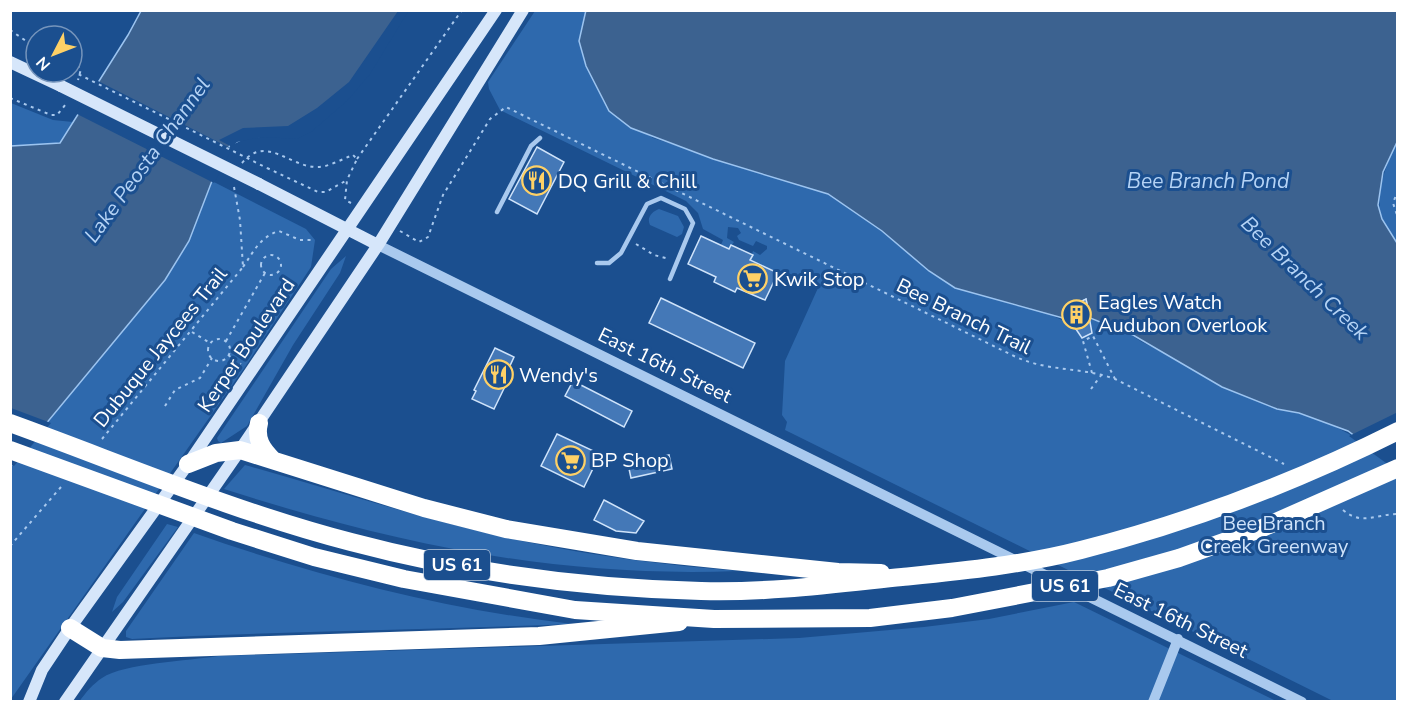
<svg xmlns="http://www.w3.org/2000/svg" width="1408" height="712" font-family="'Nunito Sans',sans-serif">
<rect width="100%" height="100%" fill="#1b4f8f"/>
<path fill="#2e69ad" d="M535,11H586L579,41L586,66L609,110L653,138L828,194L882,231L929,271L1010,304L1044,312L1062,320L1063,310L1123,330L1142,342L1277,409C1331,418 1355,436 1397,468V701H1333L785,430L787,422L782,415L785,361L818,288L786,272L784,276L750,260L753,251L760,255L767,249V246L756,241L753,246L739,240L737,236L741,233L738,228L728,227L727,238L734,242L729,249L721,245L723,240L703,229L698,213L686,201L500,110L489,89L488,82Z
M11,103L53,120L73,122L60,143L11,146Z
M1397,142V243C1367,213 1381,176 1397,142Z
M212,181L306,229L315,240L311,267L245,367L11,699V466L165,280L189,241Z
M659,209L678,216L684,227L682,234L677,237L650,225C646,217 653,211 659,209Z
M346,256L340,273L293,345L247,426L221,443L218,441L217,438L331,269Z
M245,465C337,491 428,521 522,541C593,556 666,565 738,571C558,578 395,544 224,489Z
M167,524L178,527L123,602L112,612L117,597Z
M194,533C316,576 443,609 572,624C425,630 279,631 132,639L126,637V631Z
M1074,602L1276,701L79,702C86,692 93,684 102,678C124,663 189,661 218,656L799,638L924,627L989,619Z"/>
<path fill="#3c6290" stroke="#9cc4f0" stroke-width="1.5" d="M586,10L1397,11V142L1383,172L1378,205L1382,219L1397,243V468L1348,431L1299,413L1277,409L1222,387L1133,335L1090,318L1086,299L1064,310L1070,320L955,288L929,271L882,231L828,194L713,159L631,128L609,111L586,66L579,41Z
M141,11H406L368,72L309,130L245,138L230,145L212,181L189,241L165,280L11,466V146L60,143L128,35Z"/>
<path fill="#1b4f8f" d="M409,10L370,74L347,101L311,132L297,139L263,137L237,142L232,147L219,140L243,128L288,126L317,108L349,82L398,11Z
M96,80L232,149L214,183L75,113Z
M11,408L51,423L14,466L10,464Z
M1398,412L1397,471L1349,436Z"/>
<path fill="#4478b7" stroke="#cfe3fa" stroke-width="1.5" d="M537,147L564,162L537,214L509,199Z
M701,236L729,249L731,245L753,255L750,260L778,273L765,300L737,288L735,292L714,282L716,277L688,264Z
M661,298L755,343L743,368L649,323Z
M1086,299L1092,333L1082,338L1063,310Z
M495,348L514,357L508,370L512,372L494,409L472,399L476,391L474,390Z
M573,381L632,411L624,427L565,396Z
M557,434L600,454L584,487L541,466Z
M669,455L672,469L631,478L628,464Z
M604,500L644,521L636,533L616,531L594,520Z"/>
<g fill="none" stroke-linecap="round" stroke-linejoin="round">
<path stroke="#a9c9ee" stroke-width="2" stroke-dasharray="3 4.5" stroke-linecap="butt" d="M10,30L29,43
M36,41L29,43L36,49
M72,60L81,69L78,80
M10,98L51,115H57L66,104
M357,159L462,10
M242,163C266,134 289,167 317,167C329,167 342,159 353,155L357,159L347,180L345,200L351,203
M267,168L318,192H326L347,180
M1398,190L1393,203L1398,218
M400,231L419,242L428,237L443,195L490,119L506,107L1016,357C1050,372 1083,367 1115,379L1284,464
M636,244L654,255L669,259
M261 265a10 10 0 1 1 20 0a10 10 0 1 1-20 0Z
M243,267C254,251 260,237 279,231L300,240H315
M192,332L210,343
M208 350a11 11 0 1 1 22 0a11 11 0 1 1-22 0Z
M226,341L265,273
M228,355L241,364
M1092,373L1083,341L1093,336L1115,379
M1091,389L1102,374
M165,406L175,390L200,378L212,358
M102,439L243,267L240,220L234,187
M1343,510C1362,526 1376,514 1398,514
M10,546L61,487"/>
<path stroke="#a9c9ee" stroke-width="4.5" d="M497,212L531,146L540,138
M597,263H609L621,253L647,204L661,198L685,209L693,223L670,279"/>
<path stroke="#a9c9ee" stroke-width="10" d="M378,245L1302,702
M1153,702L1178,639"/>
<path stroke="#d6e6fa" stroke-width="12" d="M10,62L61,86
M259,184L378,245
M29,702L42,670L70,628L188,464L496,10
M65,702L240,450L378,245L523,10"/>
<path stroke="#fff" stroke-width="18" d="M259,423C255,439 262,449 273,460
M188,464L216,453L240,450L424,508L506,529L637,551L838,572L881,573
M70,628L102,648L120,650L539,636L679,622"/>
<path stroke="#a9c9ee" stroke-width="2" stroke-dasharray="3 4.5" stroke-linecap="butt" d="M72,71L267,168"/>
<path stroke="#d6e6fa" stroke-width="12" d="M61,86L259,184"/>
<path stroke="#fff" stroke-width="18" d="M10,423C123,464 235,512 351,542C464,572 584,588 701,591C768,593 835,584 902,577C961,571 1023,565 1081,550C1191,522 1296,482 1398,431
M10,450L232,531L314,557L404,579L575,610L714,619L870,618L952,608L1108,578L1179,558L1260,529L1398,468"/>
</g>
<defs>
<symbol id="restaurant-ring" viewBox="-11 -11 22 22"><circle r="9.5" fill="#1b4f8f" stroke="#ffd166" stroke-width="1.5"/><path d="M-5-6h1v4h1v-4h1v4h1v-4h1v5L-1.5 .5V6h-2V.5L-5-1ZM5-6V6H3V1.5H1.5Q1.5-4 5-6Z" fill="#ffd166"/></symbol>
<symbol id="supermarket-ring" viewBox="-11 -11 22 22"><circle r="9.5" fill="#1b4f8f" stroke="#ffd166" stroke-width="1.5"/><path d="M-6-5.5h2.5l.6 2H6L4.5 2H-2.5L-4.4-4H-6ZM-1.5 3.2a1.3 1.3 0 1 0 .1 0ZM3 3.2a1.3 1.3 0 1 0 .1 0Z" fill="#ffd166"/></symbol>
<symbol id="building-ring" viewBox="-11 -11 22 22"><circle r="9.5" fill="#1b4f8f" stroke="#ffd166" stroke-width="1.5"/><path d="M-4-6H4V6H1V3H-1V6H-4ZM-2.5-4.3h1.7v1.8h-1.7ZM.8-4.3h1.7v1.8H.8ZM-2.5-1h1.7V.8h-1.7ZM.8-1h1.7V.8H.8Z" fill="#ffd166"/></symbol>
</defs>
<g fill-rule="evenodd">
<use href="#restaurant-ring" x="520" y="164" width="33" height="33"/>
<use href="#supermarket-ring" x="736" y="262" width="33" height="33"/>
<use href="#building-ring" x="1060" y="298" width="33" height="33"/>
<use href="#restaurant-ring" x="482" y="358" width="33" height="33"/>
<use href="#supermarket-ring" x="554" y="444" width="33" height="33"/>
</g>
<g text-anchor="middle" stroke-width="6" stroke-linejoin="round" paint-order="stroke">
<g fill="#1b4f8f" stroke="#bbcadd" stroke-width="1.5">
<rect x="424" y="550" width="66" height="30" rx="4.5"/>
<rect x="1032" y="571" width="66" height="30" rx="4.5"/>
</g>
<g font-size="18" font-weight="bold" fill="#fff">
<text x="457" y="571">US 61</text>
<text x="1065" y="592">US 61</text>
</g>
<g font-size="20" fill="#fff" stroke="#1b4f8f" text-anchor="start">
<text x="558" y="188">DQ Grill &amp; Chill</text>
<text x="774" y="286">Kwik Stop</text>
<text x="1098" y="309">Eagles Watch<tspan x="1098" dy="23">Audubon Overlook</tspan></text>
<text x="519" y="382">Wendy's</text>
<text x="591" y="467">BP Shop</text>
</g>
<g font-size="20" fill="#fff" stroke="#1b4f8f">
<text transform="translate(964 316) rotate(26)" y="7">Bee Branch Trail</text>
<text transform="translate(246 345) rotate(-56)" y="7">Kerper Boulevard</text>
<text transform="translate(160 347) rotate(-51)" y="7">Dubuque Jaycees Trail</text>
<text transform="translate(665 365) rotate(26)" y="7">East 16th Street</text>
<text transform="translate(1181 620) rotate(26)" y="7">East 16th Street</text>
</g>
<g font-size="20" fill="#cfe3fa" stroke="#1b4f8f">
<text x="1274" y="530">Bee Branch<tspan x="1274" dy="23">Creek Greenway</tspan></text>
</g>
<g font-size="21" font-style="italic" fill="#b5d3f5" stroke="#1b4f8f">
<text transform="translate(147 160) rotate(-54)" y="7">Lake Peosta Channel</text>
<text x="1208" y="188">Bee Branch Pond</text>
<text transform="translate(1305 278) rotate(44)" y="7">Bee Branch Creek</text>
</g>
</g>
<rect width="1408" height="712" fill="none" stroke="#ffffff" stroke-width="24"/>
<g transform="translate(54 54) rotate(228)"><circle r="28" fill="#1b4f8f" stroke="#7695bc" stroke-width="1.5"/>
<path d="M0-4.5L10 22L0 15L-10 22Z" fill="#ffd166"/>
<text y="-9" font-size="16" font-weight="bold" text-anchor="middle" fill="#ffffff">N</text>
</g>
</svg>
